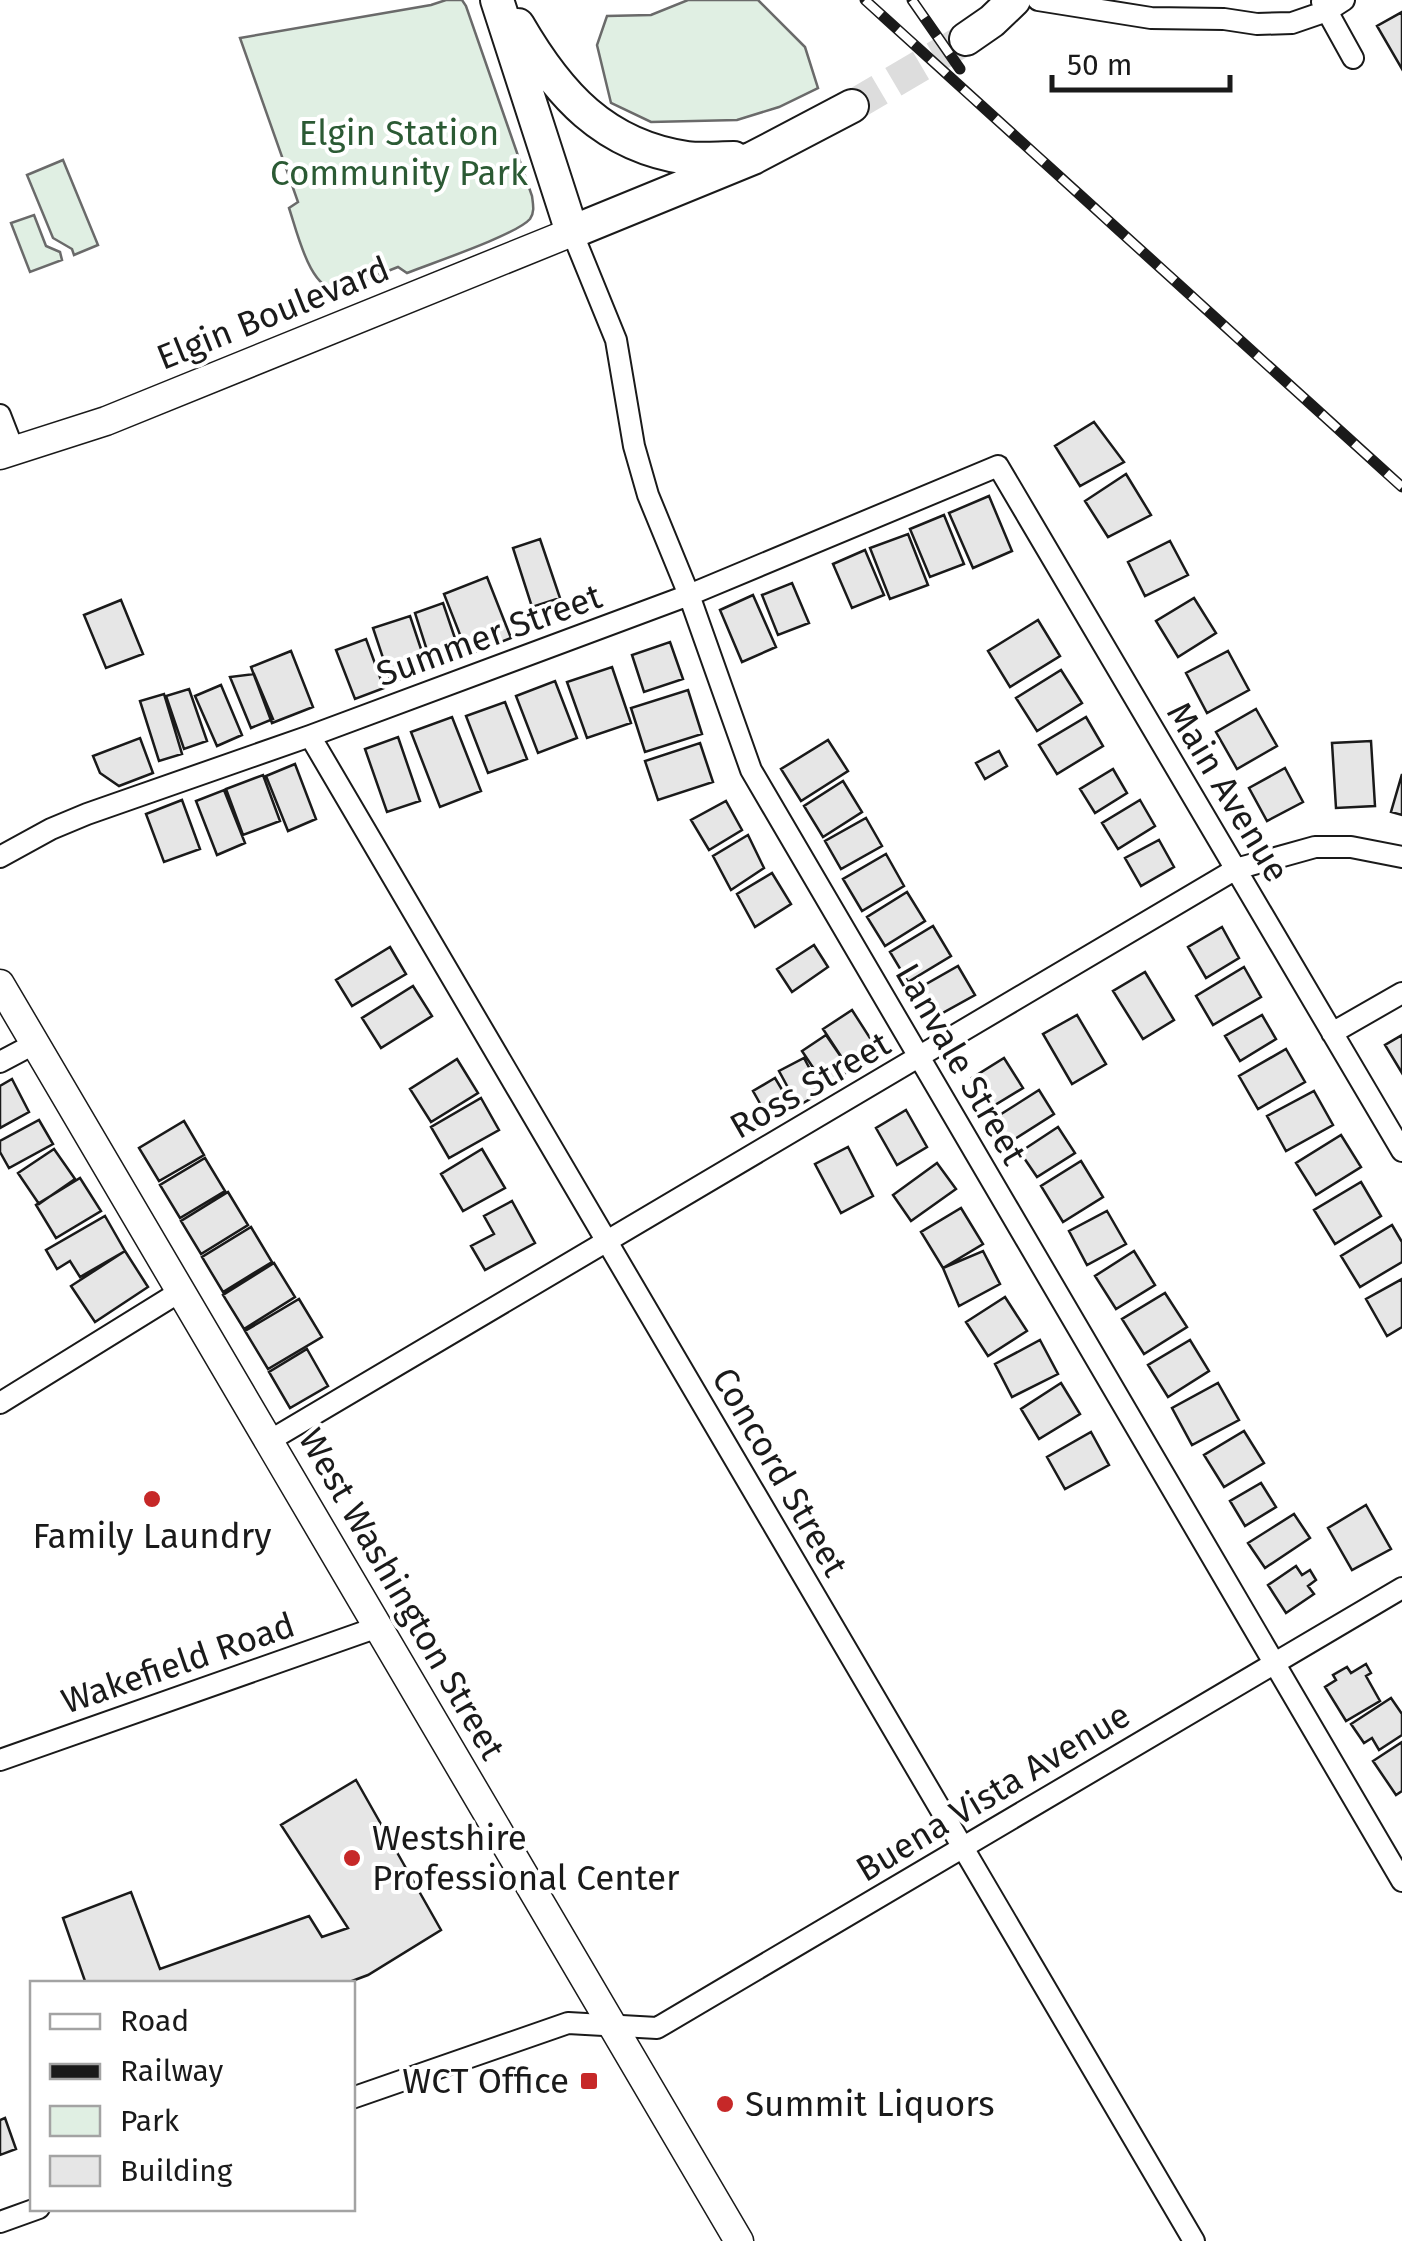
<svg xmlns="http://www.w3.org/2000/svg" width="1402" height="2241" font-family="'Fira Sans',sans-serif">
<rect width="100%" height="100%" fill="#fff"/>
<path fill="#e0efe3" stroke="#6a6a6a" stroke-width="2.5" d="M446,0H462L466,6L532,196C533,204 535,212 530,219C516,235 432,263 407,273L398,267L342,289C311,297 297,231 289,208L298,202L240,38L431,5Z
M688,0H758L805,47L818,88L779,107L737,120L651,122L611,103L597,45L607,16L651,15Z
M63,160L98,245L74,255L72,249L53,238L27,175Z
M34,215L46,246L60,252L62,260L30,272L11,223Z"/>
<path fill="#e6e6e6" stroke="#1a1a1a" stroke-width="2.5" d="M1402,12V69L1377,26Z
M1094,422L1124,462L1080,486L1055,446Z
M1126,474L1151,515L1108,537L1085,501Z
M989,496L1012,551L973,568L949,513Z
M944,515L964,564L930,577L910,529Z
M908,534L928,585L890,599L870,548Z
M540,539L560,598L532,607L513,548Z
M1170,541L1188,575L1145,596L1128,562Z
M865,550L884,595L852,608L833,564Z
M487,577L511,638L468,655L444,594Z
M792,583L809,623L778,635L762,595Z
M753,595L776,647L742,662L720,610Z
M1194,598L1216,633L1178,657L1156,621Z
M121,600L143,654L106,668L84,615Z
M443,603L461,656L432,666L415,613Z
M410,616L428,670L391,682L373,628Z
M1038,620L1060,656L1010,687L988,651Z
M366,639L384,688L355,699L336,650Z
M670,642L683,679L644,692L632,655Z
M291,651L313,707L272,723L251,667Z
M1228,651L1249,690L1207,713L1186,673Z
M612,667L631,723L587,738L567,682Z
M1061,670L1082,703L1037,731L1016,698Z
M254,674L273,719L251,728L230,677Z
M555,681L577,738L538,753L516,696Z
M221,685L242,735L217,746L195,696Z
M189,689L207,741L184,749L166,696Z
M688,690L702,734L645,752L631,708Z
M164,694L182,754L159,761L140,701Z
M505,702L527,759L488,773L466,716Z
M1256,709L1277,746L1237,769L1216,732Z
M452,717L481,791L440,807L411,732Z
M1086,717L1103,746L1057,774L1039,745Z
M398,737L420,801L387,812L365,749Z
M140,738L153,773L119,786L100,773L93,756Z
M828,740L848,771L801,801L781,769Z
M1371,741L1375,806L1336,808L1332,743Z
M700,743L713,782L658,800L645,761Z
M999,751L1007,766L985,779L976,763Z
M295,764L316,819L288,831L266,776Z
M1285,768L1303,802L1267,821L1249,788Z
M1113,769L1127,793L1095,813L1080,789Z
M1402,774V815L1391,812Z
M263,775L280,821L243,835L226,789Z
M843,781L862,812L823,837L804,806Z
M224,790L245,843L217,855L196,801Z
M182,800L200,849L164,862L146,814Z
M1140,800L1155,826L1118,849L1102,823Z
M726,801L742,830L709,850L691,820Z
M866,818L882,846L841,869L825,841Z
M748,835L764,868L731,890L713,856Z
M1159,840L1174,867L1141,886L1125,858Z
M886,854L904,886L862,911L843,879Z
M772,873L791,904L755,927L737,894Z
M907,892L925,921L885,946L867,917Z
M933,926L951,956L908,982L890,952Z
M1222,927L1239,958L1206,978L1188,947Z
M814,945L828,967L792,992L777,969Z
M390,947L406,974L352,1006L336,980Z
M958,966L975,995L930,1020L914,991Z
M1244,967L1261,997L1213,1025L1196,996Z
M1145,972L1174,1020L1143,1039L1113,991Z
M413,986L432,1016L381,1048L362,1018Z
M852,1010L879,1052L850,1070L823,1029Z
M1077,1015L1106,1064L1072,1084L1043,1034Z
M1262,1015L1276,1039L1240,1061L1225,1036Z
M826,1035L850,1070L826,1087L802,1051Z
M1402,1035V1073L1385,1045Z
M1286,1049L1305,1082L1258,1109L1239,1076Z
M804,1058L822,1092L798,1106L779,1071Z
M1004,1058L1023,1088L990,1108L972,1078Z
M457,1059L478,1093L431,1122L410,1089Z
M775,1078L793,1108L770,1121L753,1091Z
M12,1079L29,1112L0,1128V1086Z
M1039,1090L1054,1114L1010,1142L995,1118Z
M1314,1091L1333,1125L1286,1151L1267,1116Z
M481,1098L499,1130L449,1158L431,1127Z
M906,1110L927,1147L897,1165L876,1128Z
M39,1120L53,1144L9,1168L0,1152V1141Z
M184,1121L204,1155L159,1181L139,1148Z
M1058,1127L1075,1153L1037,1177L1020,1152Z
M1341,1135L1361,1167L1316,1195L1296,1163Z
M848,1147L873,1196L841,1213L815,1164Z
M54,1149L75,1179L39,1204L18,1173Z
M482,1149L505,1188L463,1211L441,1174Z
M205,1158L225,1191L180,1218L160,1185Z
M1081,1161L1103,1197L1063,1222L1041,1186Z
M937,1163L956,1189L911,1221L893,1195Z
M80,1178L101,1211L56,1238L36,1205Z
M1361,1182L1381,1216L1335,1244L1314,1210Z
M228,1192L248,1225L201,1254L181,1221Z
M512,1201L535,1243L485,1270L471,1246L494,1234L484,1216Z
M961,1208L983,1244L943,1268L921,1232Z
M1107,1211L1126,1244L1087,1265L1069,1231Z
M105,1216L125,1251L80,1277L70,1261L57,1269L46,1250Z
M1392,1225L1402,1242V1262L1360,1287L1341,1256Z
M251,1227L272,1262L223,1292L202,1257Z
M125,1251L148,1287L95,1322L71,1286Z
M983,1251L1000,1284L959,1306L943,1268Z
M1134,1251L1155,1285L1116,1309L1095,1276Z
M274,1263L295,1297L244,1329L223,1295Z
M1402,1279V1327L1387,1336L1366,1299Z
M1165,1293L1187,1327L1144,1354L1122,1319Z
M1005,1297L1027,1331L988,1356L966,1322Z
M299,1299L322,1337L268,1369L245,1331Z
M1040,1340L1058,1374L1012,1397L995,1364Z
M1190,1340L1209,1371L1168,1397L1148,1365Z
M307,1349L328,1386L290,1408L269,1372Z
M1061,1383L1080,1414L1039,1439L1021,1409Z
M1218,1383L1239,1420L1192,1445L1172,1408Z
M1244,1431L1264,1463L1224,1487L1204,1455Z
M1091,1432L1109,1465L1065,1489L1047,1457Z
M1261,1483L1276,1507L1245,1526L1230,1501Z
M1366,1505L1391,1549L1352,1570L1328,1528Z
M1294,1514L1310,1538L1265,1568L1248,1543Z
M1296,1566L1302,1575L1310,1570L1316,1580L1308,1586L1314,1594L1286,1613L1268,1585Z
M1366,1664L1371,1673L1366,1676L1380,1701L1346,1721L1325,1687L1336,1680L1333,1675L1347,1667L1351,1673Z
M1391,1698L1402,1714V1735L1379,1750L1372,1738L1364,1743L1351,1724Z
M1402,1742V1791L1396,1795L1373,1761Z
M356,1780L441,1930L368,1975L344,1984H86L63,1918L131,1892L160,1969L309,1916L322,1937L348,1928L281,1825Z
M5,2118L16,2149L0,2155V2120Z"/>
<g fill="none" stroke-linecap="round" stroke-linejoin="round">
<path stroke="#ddd" stroke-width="32" stroke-dasharray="32 16" stroke-linecap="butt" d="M852,106L966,39"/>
<defs>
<path id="minor" d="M1038,0L1151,18L1224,19L1257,24L1292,23L1327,11L1344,0
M1322,2L1353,58
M572,232L616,340L634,446L648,495L689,595L751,770L1402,1881
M0,415L14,451
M310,736L1194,2241
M0,857L51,829L87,814L310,736L689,595L998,466L1402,1151
M1332,1033L1402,993
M0,1062L34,1044
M0,1403L181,1291
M269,1441L1236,869L1315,847H1351L1402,857
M0,1760L378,1627
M352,2098L568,2023L657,2028L1402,1588
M0,2222L39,2208"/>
<path id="tertiary" d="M0,455L106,421L572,232
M0,984L739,2241"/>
<path id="primary" d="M497,0L572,232L753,158L852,106
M518,25C558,94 604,146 687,158C702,160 719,158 734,158
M966,39L992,21L1014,0"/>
</defs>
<use href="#minor" stroke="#1a1a1a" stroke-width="24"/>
<use href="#tertiary" stroke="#1a1a1a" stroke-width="31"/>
<use href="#primary" stroke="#1a1a1a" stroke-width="36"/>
<use href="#minor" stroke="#fff" stroke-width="20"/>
<use href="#tertiary" stroke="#fff" stroke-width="28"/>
<use href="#primary" stroke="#fff" stroke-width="32"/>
<defs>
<path id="rail" d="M865,0L1402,487
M912,0L960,69"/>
</defs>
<use href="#rail" stroke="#1a1a1a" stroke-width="11"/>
<use href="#rail" stroke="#fff" stroke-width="8" stroke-dasharray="22" stroke-linecap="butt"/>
</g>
<g fill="#c62828" stroke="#fff" stroke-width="4">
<circle cx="152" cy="1499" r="10"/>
<circle cx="352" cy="1858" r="10"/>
<rect x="579" y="2071" width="20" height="20" rx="5"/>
<circle cx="725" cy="2104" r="10"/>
</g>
<g text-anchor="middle" stroke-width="8" stroke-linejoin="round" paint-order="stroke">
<g font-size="35" fill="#2b5a34" stroke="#fff">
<text x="399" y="145">Elgin Station<tspan x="399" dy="40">Community Park</tspan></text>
</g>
<g font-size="35" fill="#1a1a1a" stroke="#fff">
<text transform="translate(273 313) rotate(-22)" y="12">Elgin Boulevard</text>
<text transform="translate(489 635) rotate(-20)" y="12">Summer Street</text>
<text transform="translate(1228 792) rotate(59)" y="12">Main Avenue</text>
<text transform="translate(961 1064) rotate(60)" y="12">Lanvale Street</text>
<text transform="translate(810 1085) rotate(-30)" y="12">Ross Street</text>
<text transform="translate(780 1472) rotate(60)" y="12">Concord Street</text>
<text transform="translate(402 1594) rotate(60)" y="12">West Washington Street</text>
<text transform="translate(178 1663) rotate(-19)" y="12">Wakefield Road</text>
<text transform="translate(993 1792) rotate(-31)" y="12">Buena Vista Avenue</text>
</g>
<g font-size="35" fill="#1a1a1a" stroke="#fff" text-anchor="start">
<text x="152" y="1548" text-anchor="middle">Family Laundry</text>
<text x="372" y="1850">Westshire<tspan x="372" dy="40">Professional Center</tspan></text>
<text x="569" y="2093" text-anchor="end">WCT Office</text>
<text x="745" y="2116">Summit Liquors</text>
</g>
</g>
<rect x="30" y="1981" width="325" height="230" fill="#ffffff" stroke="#a3a3a3" stroke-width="2.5"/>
<rect x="50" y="2014" width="50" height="15" fill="#ffffff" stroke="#a3a3a3" stroke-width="2.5"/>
<text x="120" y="2031" font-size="30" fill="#1a1a1a">Road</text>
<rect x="50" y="2064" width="50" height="15" fill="#1a1a1a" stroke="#a3a3a3" stroke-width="2.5"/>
<text x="120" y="2081" font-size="30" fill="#1a1a1a">Railway</text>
<rect x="50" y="2106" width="50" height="30" fill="#e0efe3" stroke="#a3a3a3" stroke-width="2.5"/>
<text x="120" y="2131" font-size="30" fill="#1a1a1a">Park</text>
<rect x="50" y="2156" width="50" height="30" fill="#e6e6e6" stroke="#a3a3a3" stroke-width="2.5"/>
<text x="120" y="2181" font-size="30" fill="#1a1a1a">Building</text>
<path d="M1052 75v15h178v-15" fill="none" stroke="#1a1a1a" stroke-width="5"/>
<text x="1067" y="75" font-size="30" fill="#1a1a1a" stroke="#ffffff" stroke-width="8" paint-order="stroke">50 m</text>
</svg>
